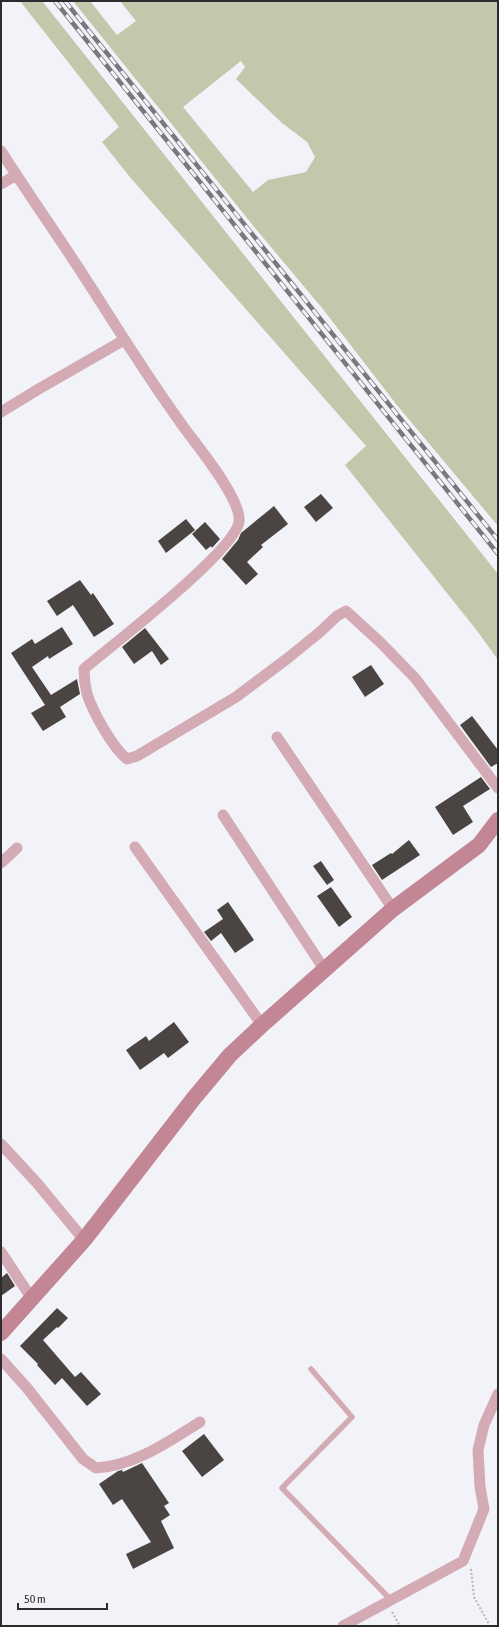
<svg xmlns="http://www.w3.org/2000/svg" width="499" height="1627" font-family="'Asap Condensed',sans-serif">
<rect width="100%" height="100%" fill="#f2f3f9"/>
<path fill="#c2c8ab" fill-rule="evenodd" d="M20,1H42L498,574V660L478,632L345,465L366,446L129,176L102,142L119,127Z
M73,1H90L117,35L136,21L120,1H498V526L396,404L322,308L255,228ZM241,61L245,67L236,79L282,123L307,142L315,157L306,172L268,180L253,192L183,107Z"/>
<path fill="#4a4442" d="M321,494L333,508L316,522L304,507Z
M274,506L288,524L261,545L263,547L247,562L258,574L246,585L222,559L238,540L241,533Z
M186,519L195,530L166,553L158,541Z
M205,522L220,539L212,548L211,546L206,550L192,534Z
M80,580L91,595L93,593L114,624L94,637L73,605L57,616L47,601Z
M62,627L73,644L49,659L48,656L32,667L51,695L77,679L80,694L60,707L66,717L43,731L31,713L45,705L11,653L32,639L35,644Z
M145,628L169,659L161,665L152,651L134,664L122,647Z
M371,665L384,684L365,697L352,677Z
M472,716L498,750V763L491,767L460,725Z
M481,777L490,789L463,806L473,822L453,835L435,807Z
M409,840L420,855L382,880L372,865L391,853L392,854Z
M321,861L334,880L327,885L313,866Z
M331,887L352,917L339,927L317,896Z
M228,902L254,940L235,953L221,933L211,941L204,932L223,919L217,910Z
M174,1022L189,1042L168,1058L164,1053L140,1070L126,1050L146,1036L149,1041Z
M7,1273L15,1286L1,1296V1278Z
M57,1308L68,1318L58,1328L57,1327L43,1340L75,1377L81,1372L101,1394L87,1406L62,1378L55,1385L37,1365L38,1364L20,1346Z
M204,1434L224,1460L202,1477L182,1451Z
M142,1463L169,1503L164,1506L170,1515L161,1521L174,1548L133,1569L126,1554L151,1542L122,1499L113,1505L99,1484L118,1471L122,1470L123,1472Z"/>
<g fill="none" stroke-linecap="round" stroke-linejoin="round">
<path stroke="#b5b6ba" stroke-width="2" stroke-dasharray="2 2" stroke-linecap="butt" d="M471,1569L474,1597L490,1626
M392,1612L400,1626"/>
<path stroke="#d4aab4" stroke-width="5.5" d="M311,1369L352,1417L282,1488L391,1600"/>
<path stroke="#d4aab4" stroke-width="11" d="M1,151C25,189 51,226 76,264C114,322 149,381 191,437C204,454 242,502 239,522C234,552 112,645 84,669C84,677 85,686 87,694C93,712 112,747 127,759L137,756L236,697L288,658L320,632L337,616L346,611L380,642L415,678L498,788
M1,184L16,175
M1,412L37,390L124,340
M277,737L393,909
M223,815L324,969
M135,847L262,1025
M1,863L17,848
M1,1144L37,1183L84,1240
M1,1252L32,1299
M1,1359L27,1388L83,1459L96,1468C134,1466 168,1442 200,1422
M343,1626L463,1561L484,1509L480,1487L478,1450L484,1425L498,1394"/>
<path stroke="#c28694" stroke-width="16" d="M1,1333L84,1240L194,1098L230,1055L262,1025L393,909L479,845L498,820"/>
<defs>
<path id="rail" d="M55,1L498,554
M65,1L498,540"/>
</defs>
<use href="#rail" stroke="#79797d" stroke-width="4.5"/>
<use href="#rail" stroke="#f2f3f9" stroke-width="3" stroke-dasharray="9" stroke-linecap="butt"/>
</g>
<rect width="499" height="1627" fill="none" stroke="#2c2c2e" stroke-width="4"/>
<path d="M18 1603v6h89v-6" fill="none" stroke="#2c2c2e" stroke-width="2"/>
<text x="24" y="1603" font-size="12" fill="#2c2c2e" stroke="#f2f3f9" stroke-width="3" paint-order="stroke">50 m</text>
</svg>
